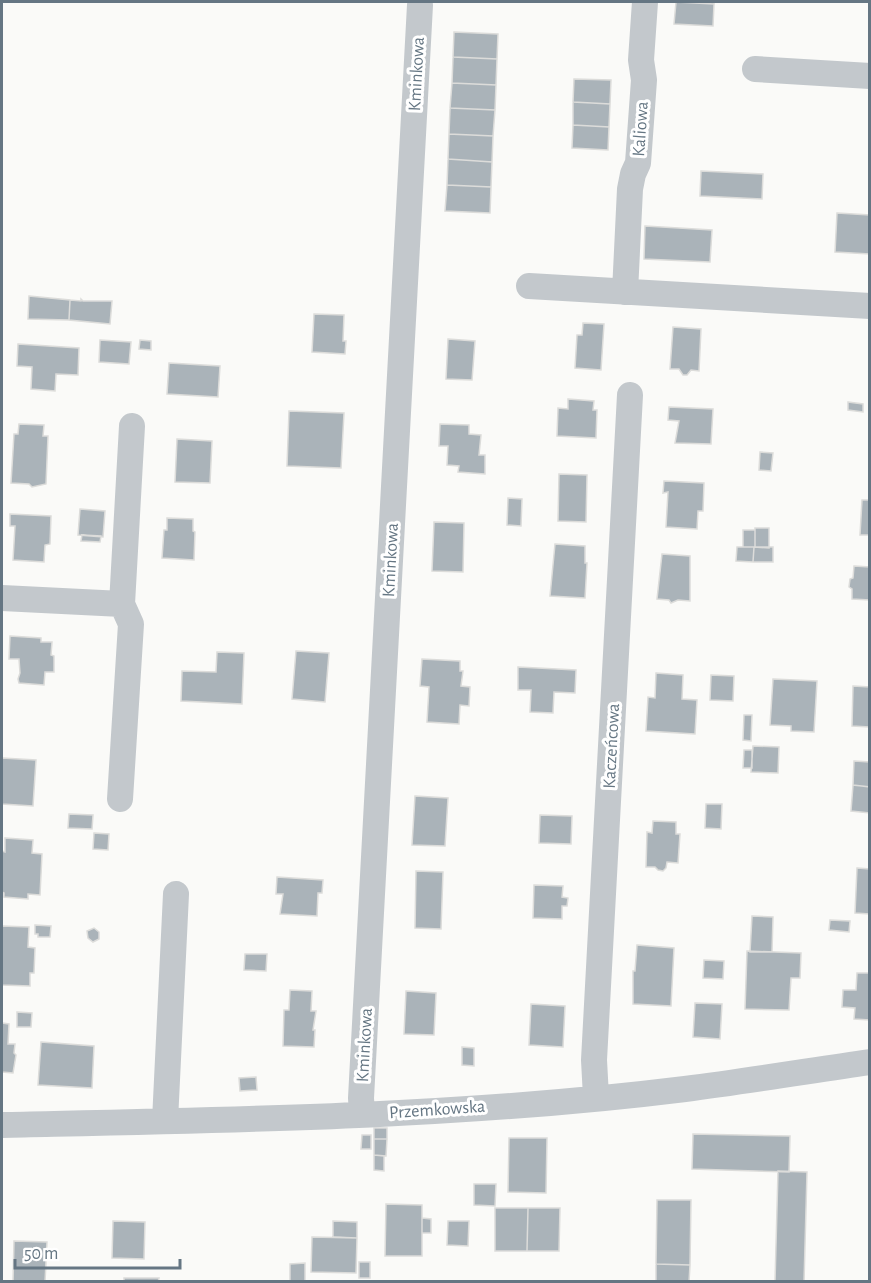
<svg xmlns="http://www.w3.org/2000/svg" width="871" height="1283" font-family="'Alegreya Sans',sans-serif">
<rect width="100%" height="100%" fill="#fafaf8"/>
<path fill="#aab3b9" stroke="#dcdcda" stroke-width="1.5" d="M676,2L714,4L713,26L674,24Z
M679,2H714V4Z
M454,32L498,34L497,59L453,57Z
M453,57L497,59L496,85L452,83Z
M574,79L611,80L610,104L573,102Z
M452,83L496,85L495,110L450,108Z
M573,102L610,104L609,127L573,125Z
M450,108L495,110L493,136L449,134Z
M573,125L609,127L608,150L572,148Z
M449,134L493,136L492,162L448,159Z
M448,159L492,162L491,187L447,185Z
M701,171L763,174L762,199L700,196Z
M447,185L491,187L490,213L445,211Z
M837,213L870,215V254L835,252Z
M645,226L712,230L710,262L644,259Z
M29,296L70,300L69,320L28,319Z
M81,299L83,301H112L110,324L69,320L70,300L81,301Z
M314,314L344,315L343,341H346L345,354L312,352Z
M583,323L604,324L601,370L575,368L577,335H582Z
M673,327L701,329L699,371L691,370L687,375H683L679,369H670Z
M448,339L475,341L472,380L446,379Z
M100,340L131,342L129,364L99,362Z
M140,340L151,341V350L139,349Z
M18,344L79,348L78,375L56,374L55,391L31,389L32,367L17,366Z
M169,363L220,366L218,397L167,394Z
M568,399L594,401L593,410H597L596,438L557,436L558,408L568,409Z
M848,402L863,404V412L848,410Z
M669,407L713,409L711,444L675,443L679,421L668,420Z
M289,411L344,413L341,468L287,466Z
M19,424L44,425L43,436H48L46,484L32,487L29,484L11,483L14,434H18Z
M440,424L469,425V434L481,435L479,455H485V474L458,472L459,466L447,465L448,446H439Z
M177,439L212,441L210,483L175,482Z
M760,452L773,453L771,471L759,470Z
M559,474L587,475L586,522L558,521Z
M664,481L704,483L703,511H698L697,529L666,527L668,492L663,493Z
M508,498L522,499L521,526L507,525Z
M862,500H870V537L869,535H860Z
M80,509L105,511L103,537L78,535Z
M10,514L51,516L50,544L45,545L44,562L13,560L15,526H10Z
M167,518L193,519V531L195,532L194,560L162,558L164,530H167Z
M434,522L464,523L463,572L432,571Z
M755,528H769V548L755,547Z
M743,530H755V547H743Z
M82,535L101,536L100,542L81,541Z
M555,544L585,546V563H587L585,598L550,596Z
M737,547H754L753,562L736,561Z
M754,547H773V562H753Z
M662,554L690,556V601L678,600L671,603L669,600L657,599Z
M854,566L870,567V600L852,599V589L849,587L850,579L853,578Z
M10,636L41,638V642H52L51,655L54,656V672H45L44,685L19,683L18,679L20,673L19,659H9Z
M296,651L329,653L325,702L292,699Z
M217,652L244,653L242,704L181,701L182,671L216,672Z
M422,659L460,661V671H463L461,686L470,687L469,706L460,705L459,724L427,722L429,687L420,686Z
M518,667L576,670L575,693L554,692L553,713L530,712L531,690H518Z
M656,673L683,675L682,699L697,700L695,734L646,731L648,697L655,698Z
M711,675L734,676L733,701L710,700Z
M773,679L817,681L814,732L791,731V726L770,725Z
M853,686L870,687V727L852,726Z
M744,715H752L751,741L743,740Z
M753,746L779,747L778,773L751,772Z
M744,750H752V768H743Z
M2,758L36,760L33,806L2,804Z
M854,761L870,762V787L853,785Z
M853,785L870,787V813L851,811Z
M415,796L448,798L445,846L412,845Z
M706,804H722L721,829L705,828Z
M69,814L93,815L92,829L68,828Z
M540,815L572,816L571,844L539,843Z
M653,821L676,822V834H680L678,863L667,862L666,868L663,871L658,870L655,867H646L647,832L652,833Z
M94,833L109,834L108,850L93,849Z
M5,838L33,840L32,853L42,854L40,895L28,894V899L4,897V893L2,892V851L5,852Z
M857,868L870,869V914L855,913Z
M416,871L443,872L441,929L415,928Z
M277,877L323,880L322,893H318L317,916L280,914L283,894H276Z
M534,885L563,886L562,897L568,898L567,906H562V919L533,918Z
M752,916L773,917L772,952H750Z
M830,920L850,921L849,932L829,930Z
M35,925L51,926L50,937H38V934H35Z
M2,926L29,927L28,947L35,948L34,973H30V986L2,985Z
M94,928L99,932V939L93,942L88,938L87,931Z
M637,945L674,948L671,1006L633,1004V971H635Z
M747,951L801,953L800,978H791L789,1010L745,1009Z
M245,954H267L266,971L244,970Z
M704,960L724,961L723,979L703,978Z
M857,973H870V1020L854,1019L855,1008L842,1007L843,990H856Z
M290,990L312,991L311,1011H316L313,1030H315L314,1047L283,1046L284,1010H289Z
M406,991L436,993L434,1035L404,1034Z
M695,1003L722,1004L720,1039L693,1037Z
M531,1004L565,1006L563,1047L529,1045Z
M17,1012L32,1013L31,1027H17Z
M2,1023L9,1024L8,1044H15L14,1053L16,1055L13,1073L2,1072Z
M41,1042L94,1046L92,1088L38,1085Z
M462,1047L474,1048V1066L462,1065Z
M256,1077L257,1090L240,1091L239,1078Z
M374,1128H387V1139H374Z
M693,1134L790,1136L789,1172L692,1169Z
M362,1135H371V1149H361Z
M509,1138H547L546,1193L508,1192Z
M374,1139H387L386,1156L374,1155Z
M374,1155L384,1156V1171L374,1170Z
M778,1171L807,1172L804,1282H775Z
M474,1184H496L495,1206L474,1205Z
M657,1200H691L690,1265L656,1264Z
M386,1204L422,1205V1256H385Z
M495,1208H528L527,1251H495Z
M528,1208H560L559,1251H527Z
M422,1218L431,1219V1233H422Z
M113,1221L145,1222L144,1259L112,1258Z
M333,1221L357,1222V1238L333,1237Z
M448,1221H469L468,1246L447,1245Z
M312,1237L357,1238L356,1273L311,1272Z
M14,1241L47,1242L45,1282H13Z
M359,1262H370V1278H359Z
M305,1263V1282H290V1264Z
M656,1264L690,1265L689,1282H656Z
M124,1278H159L158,1282H124Z"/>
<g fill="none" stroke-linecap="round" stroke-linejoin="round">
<path stroke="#c3c8cc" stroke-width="26" d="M755,69L870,76
M529,286L870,306
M625,292L630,189L633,174L638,163L644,80L641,60L645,2
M2,598L122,604L131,624L120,799
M122,604L132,426
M596,1097L594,1060L630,395
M362,1114L361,1098L420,5
M165,1121L176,894
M2,1125C229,1120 460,1117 685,1089C747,1081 808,1071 870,1062"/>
</g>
<g text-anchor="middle" stroke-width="6" stroke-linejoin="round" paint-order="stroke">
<g font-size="18" fill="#657683" stroke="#fff">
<text transform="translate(416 74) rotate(-87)" y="6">Kminkowa</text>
<text transform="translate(640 129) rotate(-86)" y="6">Kaliowa</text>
<text transform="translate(390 560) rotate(-87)" y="6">Kminkowa</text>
<text transform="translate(611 746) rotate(-87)" y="6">Kaczeńcowa</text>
<text transform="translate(364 1045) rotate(-87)" y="6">Kminkowa</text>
<text transform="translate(437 1109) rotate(-4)" y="6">Przemkowska</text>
</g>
</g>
<rect width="871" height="1283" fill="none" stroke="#657683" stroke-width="6"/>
<path d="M15 1259v9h165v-9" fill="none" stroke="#657683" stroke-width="3"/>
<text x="24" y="1259" font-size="18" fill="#657683" stroke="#ffffff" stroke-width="4.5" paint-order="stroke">50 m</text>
</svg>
